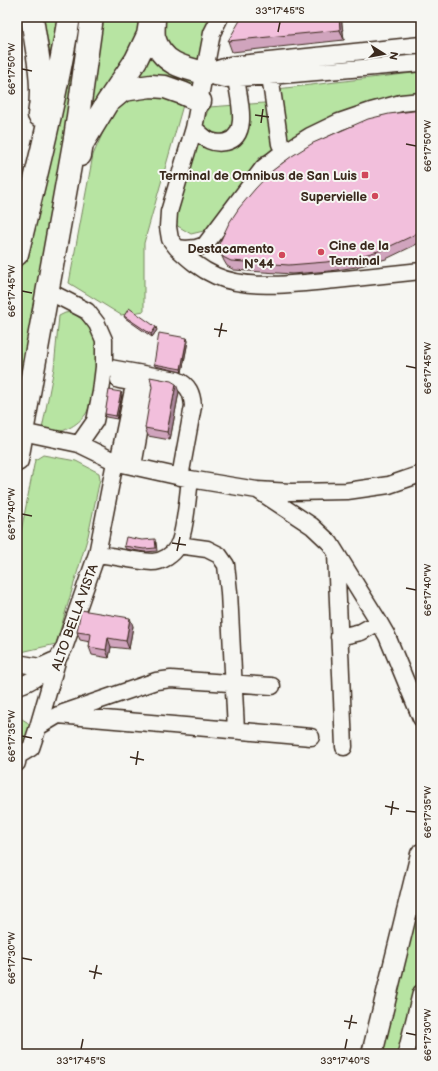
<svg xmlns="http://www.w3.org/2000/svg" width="438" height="1071" font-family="'Balsamiq Sans',sans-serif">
<rect width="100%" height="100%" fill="#f6f6f2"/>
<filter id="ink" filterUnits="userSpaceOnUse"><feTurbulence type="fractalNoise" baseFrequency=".025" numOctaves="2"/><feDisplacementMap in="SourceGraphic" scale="8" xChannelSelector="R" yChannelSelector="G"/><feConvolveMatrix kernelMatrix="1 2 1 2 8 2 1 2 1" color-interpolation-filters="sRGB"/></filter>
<g filter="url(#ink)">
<path fill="#b7e4a2" stroke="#798760" d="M36,17H57L45,89Z
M74,17H85L17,418V284L54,127Z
M102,17H146L144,25L96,110L91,107Z
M161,17H211L208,21L210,27L199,67L163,42Z
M151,44L195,80L192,90L128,83Z
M421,72V95L326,121L260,157L208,230L191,234L176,225L178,201L209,107L278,102L277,89Z
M160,96L183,105L144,243V311L121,315L69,283L93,155L111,114L130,100Z
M72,312C80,318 87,323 92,331C94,335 96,342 97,346C99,357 92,402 87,412C81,423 63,434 51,432C48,432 45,430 42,429L54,368L59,316L65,313Z
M43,455L76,461L99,473L100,479L88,536L56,644L17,653V552L35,460Z
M17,716L27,722L32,729L27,744L17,750Z
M421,888V969L401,1054H378Z"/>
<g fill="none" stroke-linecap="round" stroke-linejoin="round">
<defs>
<path id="minor" d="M220,17L212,33L194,128L169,212L168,227L170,239L177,248L186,249L196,248L205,245L263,168L278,156L310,136L339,122L371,111L401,103L421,101
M205,73L230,65L421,45
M205,73L215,77L225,79L270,76L421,63
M270,76L280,144
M194,128C205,138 210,145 226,142C251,136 238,96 236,78
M177,248C190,260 200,269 216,276C249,291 301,283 336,280C365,277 393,274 421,271
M48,291L87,311L97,324L104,340V367L101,392L95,421L79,444
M104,367L177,380C189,385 192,394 193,406L180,477
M119,380C130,382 144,382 146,394L133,466
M22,432L79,444L118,463L190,479L257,490L291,492L347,491L389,485L421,474
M118,463L133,390L132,384L130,382
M259,491L312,526L330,543L379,622L387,636L421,718
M178,545L207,549L219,555L226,565L229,592L236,730
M336,553L344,747
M97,554C115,556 134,561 152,562C162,562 173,555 178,546C185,533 188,495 190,479
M339,637L361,632L379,622
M17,663L40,667L53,661
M17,686C34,682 45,671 57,659
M63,713L156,681L171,679L272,686
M38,727L58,715L311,737
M17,763L18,756L31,748L38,727L58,658L64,648L97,554L115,462
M406,1054L421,993"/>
<path id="major" d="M372,1054L421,854"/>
<path id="highway" d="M32,17C36,49 45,82 39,115
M154,18C154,24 153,32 154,37C161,63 183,68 205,73
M111,100L123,90L151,86L165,87L182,93L200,101
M80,155L82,144L107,103L136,60L148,35L151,17
M17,254C36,176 56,97 69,17
M17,460L75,138L92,17"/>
</defs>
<use href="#minor" stroke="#3b2a1e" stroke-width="19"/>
<use href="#major" stroke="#3b2a1e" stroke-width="23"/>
<use href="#highway" stroke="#3b2a1e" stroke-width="25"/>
<use href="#minor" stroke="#f6f6f2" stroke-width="16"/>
<use href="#major" stroke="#f6f6f2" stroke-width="20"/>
<use href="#highway" stroke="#f6f6f2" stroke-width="22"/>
</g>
<path fill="#d0a4bd" stroke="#3b2a1e" d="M341,17L344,40L232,52L228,41Z
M421,110V242L413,246L386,259L356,267L330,271L292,274L234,270L227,266L224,261L220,252Z
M124,316L157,330L152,337L125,318Z
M187,338L188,341L182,372L155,366L154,364Z
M179,392L170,440L148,436L145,428Z
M122,395L117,419L106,417L105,414Z
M156,542L157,551L145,552L126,549L124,546Z
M133,626L129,649L111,647L109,658L92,655L89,647L90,642L80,640L77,632Z"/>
<path fill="#a9869a" stroke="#3b2a1e" d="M339,17H341L344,40L340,30Z
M156,327L157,330L152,337L151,334Z
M187,338L188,341L182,372L181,369Z
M176,384L179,392L170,440L167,432Z
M121,392L122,395L117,419L116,416Z
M130,618L133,626L129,649L126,641Z
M108,638L111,647L109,658L106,650Z"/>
<path fill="#f2bfdc" stroke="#3b2a1e" d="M242,17H339L340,30L228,41Z
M421,110V231L410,237L382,250L353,258L326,262L289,265L231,261L223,257L220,252L219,244L229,223L239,208L255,189L272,171L292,156L313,143L368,119L389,114Z
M129,308L156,327L151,334L124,316Z
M159,333L187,338L181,369L154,364Z
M150,377L171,381L176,384L167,432L145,428L152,387Z
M109,390L121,392L116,416L105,414Z
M126,537L142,540L155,539L156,548L144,549L124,546Z
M81,610L130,618L126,641L108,638L106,650L89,647L91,634L77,632Z"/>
</g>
<path fill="none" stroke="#3b2a1e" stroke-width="1.5" d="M278,32L280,22M22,69L32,71M255,115L269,117M261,123L263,109M406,144L416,146M22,291L32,293M214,329L227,331M219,337L222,323M406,366L416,368M22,514L32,516M172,543L186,545M177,551L180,537M406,588L416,590M22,736L32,738M130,757L144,760M136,765L138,751M385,806L399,809M406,811L416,812M391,815L393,801M22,958L32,960M89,971L102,974M94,979L97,965M344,1021L357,1023M349,1029L352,1015M406,1033L416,1035M81,1049L83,1039M345,1049L347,1039"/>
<g fill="#d1495b" stroke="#f6f6f2" stroke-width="1.5">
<rect x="361" y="171" width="8" height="8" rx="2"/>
<circle cx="375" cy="196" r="4"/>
<circle cx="321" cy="252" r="4"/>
<circle cx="282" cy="255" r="4"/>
</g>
<g text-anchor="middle" stroke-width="4" stroke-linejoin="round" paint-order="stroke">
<g font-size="13" font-weight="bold" fill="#3b2a1e" stroke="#f6f6f2" text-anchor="end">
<text x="357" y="180">Terminal de Omnibus de San Luis</text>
<text x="367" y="201">Supervielle</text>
<text x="329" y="250" text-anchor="start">Cine de la<tspan x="329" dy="15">Terminal</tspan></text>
<text x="274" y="253">Destacamento<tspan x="274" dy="15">N°44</tspan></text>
</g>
<g font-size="13" fill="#3b2a1e" stroke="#f6f6f2">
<text transform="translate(74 617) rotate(-70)" y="5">ALTO BELLA VISTA</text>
</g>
</g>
<rect width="438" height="1071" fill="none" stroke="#f6f6f2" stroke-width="44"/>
<g transform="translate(384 54) rotate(101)" stroke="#f6f6f2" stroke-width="3" paint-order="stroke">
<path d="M0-3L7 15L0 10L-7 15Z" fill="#3b2a1e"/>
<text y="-6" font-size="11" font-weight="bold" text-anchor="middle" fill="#3b2a1e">N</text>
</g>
<rect x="22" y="22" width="394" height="1027" fill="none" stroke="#3b2a1e" stroke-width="1.5"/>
<g font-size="10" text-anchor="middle" fill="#3b2a1e">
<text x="280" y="14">33°17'45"S</text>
<text transform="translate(11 69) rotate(-90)" y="4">66°17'50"W</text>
<text transform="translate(427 146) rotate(-90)" y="4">66°17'50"W</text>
<text transform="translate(11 291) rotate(-90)" y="4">66°17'45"W</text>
<text transform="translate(427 368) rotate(-90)" y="4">66°17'45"W</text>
<text transform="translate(11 514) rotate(-90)" y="4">66°17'40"W</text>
<text transform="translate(427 590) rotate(-90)" y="4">66°17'40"W</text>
<text transform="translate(11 736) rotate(-90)" y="4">66°17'35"W</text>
<text transform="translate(427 812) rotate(-90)" y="4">66°17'35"W</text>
<text transform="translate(11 958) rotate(-90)" y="4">66°17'30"W</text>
<text transform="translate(427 1035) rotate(-90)" y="4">66°17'30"W</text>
<text x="81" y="1064">33°17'45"S</text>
<text x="345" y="1064">33°17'40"S</text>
</g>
</svg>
